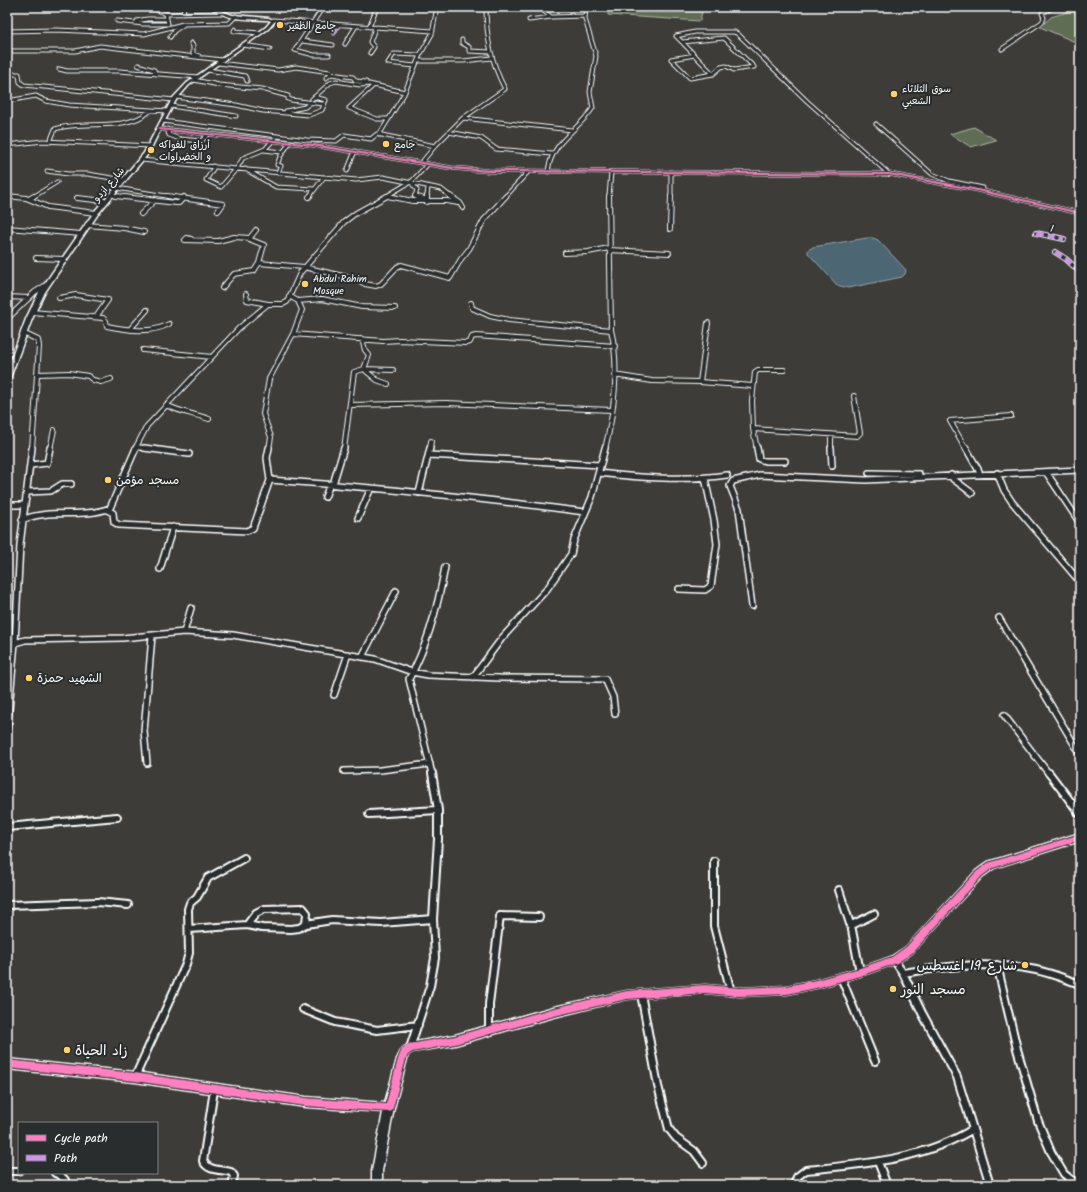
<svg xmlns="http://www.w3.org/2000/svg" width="1087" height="1192" font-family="Kalam,'Playpen Sans Arabic',sans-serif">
<rect width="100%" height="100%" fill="#3e3c39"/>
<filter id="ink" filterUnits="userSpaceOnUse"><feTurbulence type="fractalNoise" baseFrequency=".025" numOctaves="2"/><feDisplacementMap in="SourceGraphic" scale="8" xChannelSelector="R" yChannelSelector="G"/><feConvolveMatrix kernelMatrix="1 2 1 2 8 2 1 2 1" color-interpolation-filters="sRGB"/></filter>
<g filter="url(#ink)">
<path fill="#606d54" stroke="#b0b6aa" d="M608,7L702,11L700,21L608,15Z
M1080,8V44L1040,27L1051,17Z
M974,127L996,140L971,147L950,134Z
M12,600V631L7,692V601Z"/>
<path fill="#4e6673" stroke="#95a3ab" d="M867,238H873L878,240L906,270L905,274L902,277L848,288L837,285L808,253V250L813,247Z"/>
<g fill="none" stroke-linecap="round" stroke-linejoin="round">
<defs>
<path id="street-far3" d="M149,7L166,14L222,13
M323,7L295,50L314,55H329
M539,7L551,17
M133,10L152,9
M183,14L184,7
M273,20L433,31
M529,20L551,17L585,16
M117,21L143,24H168L166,14
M137,21L147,19H167
M369,27L377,7
M235,29L234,31L260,33
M7,31L57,30L144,34L183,24L229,23L236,16
M334,33L338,25
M170,37L174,31L183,25
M462,40V43L469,47V51L491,52
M302,41L333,45
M682,42L724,38L754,67L734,70L726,66L721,67L713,74L690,78L671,59L695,55
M191,43L193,46V54L199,56
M345,44L356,26
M243,45L270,49
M1002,49L1042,22L1044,18L1042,13L1054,7
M7,51H75L100,46L222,60
M370,53L374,47L370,42L375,28
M418,61H463L492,58
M218,63L278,70L296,67L330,72L331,74L326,78
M138,65L154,70L156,74
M415,66L388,63L394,54L420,55
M59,69L67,71H119L199,77
M208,70L245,76L247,81
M7,74H19L20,82L24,85L174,100
M331,74L353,77L356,81L366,82
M713,74L676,36L695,32H734L738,34L807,101L889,174
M194,80L219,85L262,89L288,96V99L291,100L323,104
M373,86L349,108L377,119H389
M176,97L236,105L263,111L309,115L322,110L326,100L314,97
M312,99L330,83L336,81L360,85L369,84L405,92
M7,101L36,96L46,101L69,105L168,111
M171,106L236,116
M286,111L305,107L311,102
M463,118L572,130
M163,121L307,140L336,141L344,135L371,139L377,134L435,146
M876,124L932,174L949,181L983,188V191
M167,129L169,135L180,139L201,141L209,134
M449,132L481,138L496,149L552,154
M379,135L404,94L420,55L432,34L437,7
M50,142L55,129C86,119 124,133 150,111
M7,145L43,141L151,146
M264,150L282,152
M141,160L356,180L383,177L441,189L451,197
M421,163L435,146L463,118L505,89C491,63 486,36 486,7
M213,166V169L206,180L221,187L237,168
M237,168L243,158L265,149L277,136
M245,169L276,187L314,189
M47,171L68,174H88L124,180
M347,171L355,151
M278,172L281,166L277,165L280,157L290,142
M548,172C551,141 578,131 593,108L590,92L596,56L585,19L586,7
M413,185L417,190L415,196L417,197
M116,188L173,197
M111,195L124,197
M7,196L12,197
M388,196L391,197
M33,197L57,182
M309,197L324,177
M385,197L412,181L428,164
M427,197L428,187
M505,197L528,172
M609,197L611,172
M671,197V172"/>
<path id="street-far2" d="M7,196L26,198L48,207L96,213
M116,196L176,203H179L184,197
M167,196L223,204L218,211
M388,196L413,201H447L458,203
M415,196L424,199
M450,196L460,203L463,208
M309,197L310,196
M77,198L105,201
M29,199L34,196
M427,202V196
M141,214L155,200
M87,225L124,228L144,232
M7,228L81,234
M670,229L671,196
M256,230L249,239L264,245L259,263L304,267L356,279L365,284L376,286L381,284L397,267L401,265L450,278L461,259L469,249L484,220L506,196
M1036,233L1064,239
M191,239L187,238L185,240L218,241L234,237L250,238
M609,250L669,253
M1055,252L1066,259L1080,272
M565,253L588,252L609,248
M36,258L64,259
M222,288L234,274L254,271L259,263
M246,294L247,300L268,304
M7,297L29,298
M59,298L76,295L108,300L96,317
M298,301L322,299L362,307L395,308
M471,303L472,308L490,316L509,320L611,330
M32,312L103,318L106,321L107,326C127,330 151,334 169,324
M7,319L35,292L46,285
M131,328L147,310
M23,333L38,340L39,346L32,449
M293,334L383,341L400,340L466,343L470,342L472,337L476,336L615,346
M362,339L365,350L369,355L364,369
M143,350L212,357
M784,370H758L755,372L752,401L753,429L857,436L860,433L854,396
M366,371L377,380L388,384
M37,374L69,373L88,376L93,380L101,382L111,379
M614,375L652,381L700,382L753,386
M700,382L708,323
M166,405C180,412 194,414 209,419
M350,405L446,403L612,410
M753,429L757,449
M831,435V449
M136,447L151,449
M50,449L54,430
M135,449L147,426L239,328L268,304H283L287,302L300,273L344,222L356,213L387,196
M269,449L271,437L263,414L269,379L293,334L302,310L298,301L289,296
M344,449L354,372L364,369L393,370
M430,449L431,441
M605,449C614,413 620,366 611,330L609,196
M966,449L950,421L1011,416"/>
<path id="street-far1" d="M144,448L189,454
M757,448L759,459L765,461H785
M831,448L832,466
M966,448L979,471
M429,455L600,465
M31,465L47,463L50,448
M1046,472L1080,523
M599,473C642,478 684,481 727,475
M869,473L919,474
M997,473L1004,490L1012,502L1080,582
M951,475L953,479L972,493
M270,480C375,487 480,498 585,512
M333,484L344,448
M28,492L51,491L62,484H71
M419,493L430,448
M325,497L330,484
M7,505H25
M107,510L113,513L114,522L119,525L247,531L253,528L270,480L267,458L269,448
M358,518L371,488
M22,520C50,508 82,519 110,508L136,448
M160,569L173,527
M679,589L705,590L711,586L717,544L714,520L705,478
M752,606L739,509L730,486L733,481L760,475L866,480L1080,470
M999,618L1080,754
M184,632L191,608
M15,643L25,640L122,638L184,632L233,635L375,659L412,672L428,675L500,678L605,679L613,697L615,714
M362,657L396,591
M473,677L502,638L547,589L571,554L574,540L592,497L605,448
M334,695L348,654
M1004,715L1049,774
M7,732L15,643L20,545L32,448
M147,763L144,731L152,636
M344,771L380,770L430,764
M432,774L409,679C428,645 438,606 445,567"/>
<path id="street" d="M1049,773L1080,814
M369,814L438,810
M7,827L117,817
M714,861V926L731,992
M839,890L852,930L860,972
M7,905L98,902L128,905
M247,925L256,913L264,909L303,908L307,913L306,924
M850,926L874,914
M189,929L247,925L262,928L291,929L299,928L306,924L332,920L381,923L433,919
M894,960L903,973C946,966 993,961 1036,970C1051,973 1065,979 1080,984
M997,965L1017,1049L1038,1121L1051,1152L1064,1174L1078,1185
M903,973L922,1013L957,1077L990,1185
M841,977L875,1061
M641,994L658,1086L669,1129L676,1138L694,1151L703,1163
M303,1009L335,1022L377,1030L418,1025
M489,1030V1004L500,916L539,917
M410,1048L430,986L435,958L433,919L438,839V810L432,773
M135,1077L186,964L189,953L188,909L190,903L197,897L208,878L244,858
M214,1090L203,1161C209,1172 221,1169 231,1172L234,1176L232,1185
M878,1162L887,1185
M7,1171H19
M55,1173L60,1175L65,1180L64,1185
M794,1185L797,1177L806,1170C863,1164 923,1160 973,1129"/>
<path id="secondary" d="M211,7H215L220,10L232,15L269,18L275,21L268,29L189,85L176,100L161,128L313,144L452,167L489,170L889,173L973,188L1080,212V214L973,190L889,175L489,172L452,169L313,146L160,130L148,154L98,214L45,292L32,319L10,378L7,380V370L26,319L39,292L94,212L144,153L172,99L187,83L266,27L271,21L268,20C249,19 226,21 211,7Z
M1080,833V841L994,868L982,877L912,953L897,963L860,976L816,988L787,994L740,996L705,993L627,999L554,1017L455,1045L412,1052L408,1055L407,1059L394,1108L382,1171V1185H372V1171L383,1112L306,1107L135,1082L7,1069V1059L135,1072L306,1097L385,1103L397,1059L402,1049L410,1043L455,1035L554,1007L627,991L705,985L740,988L787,986L816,980L860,968L891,957L906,947L976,871L988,862Z"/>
</defs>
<use href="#street-far3" stroke="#fff" stroke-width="5"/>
<use href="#street-far2" stroke="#fff" stroke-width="6"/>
<use href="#street-far1" stroke="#fff" stroke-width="8"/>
<use href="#street" stroke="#fff" stroke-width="10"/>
<use href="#secondary" stroke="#fff" stroke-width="3"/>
<use href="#street-far3" stroke="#2a2d2e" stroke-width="3"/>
<use href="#street-far2" stroke="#2a2d2e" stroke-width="4"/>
<use href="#street-far1" stroke="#2a2d2e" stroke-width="5"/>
<use href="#street" stroke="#2a2d2e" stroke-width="6"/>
<use href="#secondary" fill="#2a2d2e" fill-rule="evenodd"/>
<path stroke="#d193ec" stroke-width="3" stroke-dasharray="6 3" stroke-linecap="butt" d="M334,33L338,25"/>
<path stroke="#d193ec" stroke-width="4" stroke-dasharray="8 4" stroke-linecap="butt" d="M1036,233L1064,239
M1055,252L1066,259L1080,272"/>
<defs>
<path id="cycleway" d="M158,128L313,144L452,167L489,170L889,173L973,188L1080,212V214L973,190L889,175L489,172L452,169L313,146L159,130L157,129Z
M1080,834V840L993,868L982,876L912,953L897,963L860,976L816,988L787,994L740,996L705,993L627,999L554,1016L455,1044L412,1052L408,1055L406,1059L393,1108L392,1111L389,1112L306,1106L135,1081L7,1068V1060L135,1073L306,1098L386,1104L398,1059L402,1049L410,1044L455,1036L554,1008L627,991L705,985L740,988L787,986L816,980L860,968L892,957L906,947L976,872L988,863Z"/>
</defs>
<use href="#cycleway" stroke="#2a2d2e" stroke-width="2"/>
<use href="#cycleway" fill="#ff80c0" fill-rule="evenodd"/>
</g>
</g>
<g fill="#ffd166" stroke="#2a2d2e" stroke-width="1.5">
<circle cx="280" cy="25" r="4"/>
<circle cx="894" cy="94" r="4"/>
<circle cx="386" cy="144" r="4"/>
<circle cx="151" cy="150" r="4"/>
<circle cx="305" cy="284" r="4"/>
<circle cx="108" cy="480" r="4"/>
<circle cx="29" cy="678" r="4"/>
<circle cx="1025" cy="965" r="4"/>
<circle cx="893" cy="989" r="4"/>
<circle cx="67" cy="1050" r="4"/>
</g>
<g text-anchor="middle" stroke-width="4" stroke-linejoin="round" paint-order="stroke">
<g font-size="10" fill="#fff" stroke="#2a2d2e" text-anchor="start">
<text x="288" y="29">جامع الظفير</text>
<text x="902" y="92">سوق الثلاثاء<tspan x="902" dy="12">الشعبي</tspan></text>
<text x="159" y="148">أرزاق للفواكه<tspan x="159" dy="12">و الخضراوات</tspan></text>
<text x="394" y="148">جامع</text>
<text x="313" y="282">Abdul Rahim<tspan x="313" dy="12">Mosque</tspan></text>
</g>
<g font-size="10" fill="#fff" stroke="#2a2d2e">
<text transform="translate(108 184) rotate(-49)" y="4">شارع ازدو</text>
<text transform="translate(1052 228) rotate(12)" y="4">1</text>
</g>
<g font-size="12" fill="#fff" stroke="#2a2d2e" text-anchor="start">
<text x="116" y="484">مسجد مؤمن</text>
<text x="37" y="682">الشهيد حمزة</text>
</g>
<g font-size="14" fill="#fff" stroke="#2a2d2e" text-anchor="start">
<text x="1017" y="970" text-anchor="end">شارع 19 اغسطس</text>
<text x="901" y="994">مسجد النور</text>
<text x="75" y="1055">زاد الحياة</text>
</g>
</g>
<rect width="1087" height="1192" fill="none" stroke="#2a2d2e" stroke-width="24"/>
<rect x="12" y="12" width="1063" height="1168" fill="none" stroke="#fff" stroke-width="1.5" filter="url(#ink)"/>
<rect x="18" y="1122" width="140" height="52" fill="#2a2d2e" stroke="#7f8182"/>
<rect x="26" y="1135" width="20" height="6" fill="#ff80c0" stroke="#7f8182"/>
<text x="54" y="1142" font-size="12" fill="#ffffff">Cycle path</text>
<rect x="26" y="1155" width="20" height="6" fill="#d193ec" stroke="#7f8182"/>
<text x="54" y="1162" font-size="12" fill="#ffffff">Path</text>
</svg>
